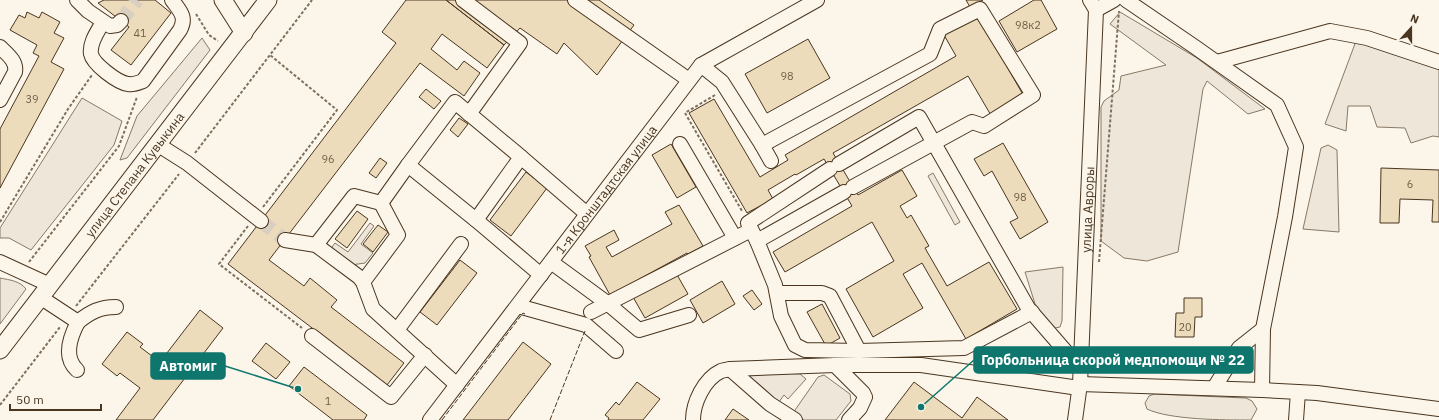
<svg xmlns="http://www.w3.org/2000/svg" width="1439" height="420" font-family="'IBM Plex Sans',sans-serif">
<rect width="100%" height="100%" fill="#fbf6e9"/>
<path fill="#ede6d9" stroke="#887966" d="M1120,12L1197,58L1265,109L1248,114L1207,81L1203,89L1178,252L1147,261L1124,258L1101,241V107L1104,101L1119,90L1121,76L1166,65L1110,24Z
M202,38L210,50L127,158L120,160L137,116Z
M1356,41L1439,68V137L1433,136L1411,143L1405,128L1377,127L1370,106H1348L1346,131L1325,124Z
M82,98L122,121L114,145L31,250L9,238H0V228Z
M1328,145L1337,150L1339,232L1303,229L1321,148Z
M933,173L960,222L955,225L928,176Z
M370,223L374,226L361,244L373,253L365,263L351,265L330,250L335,243L348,252Z
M1063,267L1062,321L1060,327L1055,328L1050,324L1036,307L1025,272Z
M0,278C10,280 20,281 26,289L0,324Z
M755,371L800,374L806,379L788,399L784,395L779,402L749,381L750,376Z
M824,375L850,394L851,401L836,420H804L793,413L818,377Z
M1154,394L1246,398L1252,401L1257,409L1251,420C1224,420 1170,420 1147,409L1145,403L1149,396Z"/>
<path fill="#ecdcbc" stroke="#4a3520" d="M104,0H155L171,13L131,65L111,50L129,27L98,3Z
M406,0H446L504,45L487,68L442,34L431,49L457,70L464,61L480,73L464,96L420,63L269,260L304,286L310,278L337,300L331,307L404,363L387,385L228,264L396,43L382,32Z
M446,0H599L634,25L597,75L564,43L557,54L520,28L504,45Z
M966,0H983L970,7Z
M1034,0H1041L1057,29L1017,52L999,21Z
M27,12L39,18L42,12L60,22L54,33L64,38L51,62L64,69L0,188V129L39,56L33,53L37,45L10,30L19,15L25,18Z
M978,16L1025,98L992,117L968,76L833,153L858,195L902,170L917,196L900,206L907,218L911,215L929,246L925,248L947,286L989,262L1017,309L966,339L922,263L903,274L923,308L873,337L846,289L894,261L872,222L785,272L773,252L852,206L824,159L796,175L795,174L768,190L773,199L747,213L689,113L714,99L760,177L788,160L785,155L956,56L944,35Z
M808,39L830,78L767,113L745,74Z
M426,89L441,101L434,109L419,97Z
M459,118L468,124L458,137L450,130Z
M1003,143L1048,222L1020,239L1010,222L1018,218L992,171L984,176L974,159Z
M671,144L696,187L677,198L652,155Z
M380,158L387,163L376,178L369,173Z
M1381,168L1439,170V222H1432L1433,200L1400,199L1399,223H1380Z
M526,172L547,188L511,236L490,220Z
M679,205L703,246L688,254L687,253L610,295L589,257L591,256L585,246L614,230L619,240L606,247L612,257L672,224L665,212Z
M357,211L368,219L347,248L335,239Z
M378,225L388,232L373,252L363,244Z
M460,260L477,273L437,325L420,312Z
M676,273L688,294L645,318L633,297Z
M722,281L735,304L703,323L690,300Z
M752,290L762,304L754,310L743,296Z
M1184,298H1202V317H1195L1194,337H1175L1176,313H1184Z
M822,304L840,338L826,346L807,312Z
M200,310L223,328L153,420H116L140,388L120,373L117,376L102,364L127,332L143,344L140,347L160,362Z
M523,342L551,364L508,420H463Z
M266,343L290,362L276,379L252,361Z
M304,367L367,415L364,420H333L289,386Z
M637,382L660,399L643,420H608L609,418L605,415L616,402L619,405Z
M914,382L962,418L977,397L1008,420H885Z
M733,409L749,420H725Z"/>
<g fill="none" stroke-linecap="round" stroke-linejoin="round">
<path stroke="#d8cfc1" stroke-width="14" stroke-dasharray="14 7" stroke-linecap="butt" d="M121,21L137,0
M261,221L285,240"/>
<defs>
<g id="minor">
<path d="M77,0L88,11L110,26L117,25L121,21"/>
<path d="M463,0L520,43L469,114"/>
<path d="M575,0L689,80"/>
<path d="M1126,0L1195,47L1277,105L1296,147L1285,217L1263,329L1262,390"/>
<path d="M1096,10L1114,0"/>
<path d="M103,22C98,31 89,43 91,54C93,64 118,83 128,84C134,85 138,83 143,81L180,30C187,17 180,11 172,0"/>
<path d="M0,47C7,54 17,61 15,72L0,100"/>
<path d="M1217,62L1330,31L1367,38L1439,62"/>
<path d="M701,65L722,82L762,145L930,54L940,29L980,9L1033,95L984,126L972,122L853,187"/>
<path d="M157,144L187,163L261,221"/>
<path d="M680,144L735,238"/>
<path d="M762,145L771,161"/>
<path d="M839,164L919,117L1028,308L1080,368"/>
<path d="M408,165L476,220L541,275"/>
<path d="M830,169L748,223L757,241L775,285L781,316L795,345L805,350L859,351L964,348L1032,312"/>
<path d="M476,220L521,157"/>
<path d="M285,240L316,245L359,277L363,282L373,309L457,385"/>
<path d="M757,241L844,192"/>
<path d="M316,245L354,196L381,203L408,165L455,102L515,152L587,214"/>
<path d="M0,262L50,285"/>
<path d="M551,262L607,303L639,330L689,315"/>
<path d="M363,282L398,235L381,203"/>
<path d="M777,293H822L830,296L859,351"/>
<path d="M40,297L78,322C70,337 63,357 77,370"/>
<path d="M518,306L586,325L616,351"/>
<path d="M591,312L751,230"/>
<path d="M78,322C90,312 100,307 116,307"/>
<path d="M397,330L461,244"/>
<path d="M312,336L391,397L425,355"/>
<path d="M835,365L863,393L865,397L860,408L849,420"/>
<path d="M730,369L770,404L795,420"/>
<path d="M1080,384L1262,390L1317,393L1439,409"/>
<path d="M1214,388L1239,348L1263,329"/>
<path id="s1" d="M430,420L701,65L817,0"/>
<path d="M693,420C693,403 704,379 721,371C724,370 727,370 730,369L835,365H921L1079,388"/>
<path id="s2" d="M1075,420L1080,384L1096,10L1090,0"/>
<path d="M1296,420L1298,392"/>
</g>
<g id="major">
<path d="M223,0L244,33"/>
<path id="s3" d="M0,350L268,0"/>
</g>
</defs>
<use href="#minor" stroke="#4a3520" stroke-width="16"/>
<use href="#major" stroke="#4a3520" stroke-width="19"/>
<path stroke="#7f6f5c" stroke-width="2" stroke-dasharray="3 2" stroke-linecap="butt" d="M196,14L209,35L218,41
M715,95L685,113L742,211
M195,153L312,0
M263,207L337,110L270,55
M0,222L68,109L92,75
M248,226L219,264L302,328
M29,262L119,146L137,97
M1099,262L1119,11
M76,306L179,174
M0,405L60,327"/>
<use href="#minor" stroke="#fbf6e9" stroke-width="14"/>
<use href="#major" stroke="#fbf6e9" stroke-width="17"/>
<path stroke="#4a3520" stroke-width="1" stroke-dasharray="5 2" stroke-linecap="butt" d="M442,420L523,313L525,314
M550,420L585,331"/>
</g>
<g text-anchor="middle" stroke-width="3" stroke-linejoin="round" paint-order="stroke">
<g font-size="11" fill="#725f47">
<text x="1028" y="29">98к2</text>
<text x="140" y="37">41</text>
<text x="787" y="80">98</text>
<text x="32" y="103">39</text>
<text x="328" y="163">96</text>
<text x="1410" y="188">6</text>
<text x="1020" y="201">98</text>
<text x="1185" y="331">20</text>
<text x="328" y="405">1</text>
</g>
<g font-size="13" fill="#4a3520" stroke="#fbf6e9">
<text dy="5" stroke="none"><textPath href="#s3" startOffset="221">улица Степана Кувыкина</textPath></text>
<text dy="5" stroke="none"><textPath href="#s1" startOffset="290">1-я Кронштадтская улица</textPath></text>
<text dy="5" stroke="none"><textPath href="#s2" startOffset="211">улица Авроры</textPath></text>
</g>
</g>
<path fill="none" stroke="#0f766e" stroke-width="1.5" d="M921 407L974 360M298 389L225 366"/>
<g fill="#0f766e" stroke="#fbf6e9" stroke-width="1.5">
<circle cx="921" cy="407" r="4"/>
<circle cx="298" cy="389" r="4"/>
</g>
<g fill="#0f766e" stroke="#0f766e" stroke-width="1.5">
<rect x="974" y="347" width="279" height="26" rx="4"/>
<rect x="151" y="353" width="74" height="26" rx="4"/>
</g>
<g font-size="14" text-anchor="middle" font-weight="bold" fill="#fff">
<text x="1113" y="365">Горбольница скорой медпомощи № 22</text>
<text x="188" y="371">Автомиг</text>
</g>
<g transform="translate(1411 28) rotate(21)" stroke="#fbf6e9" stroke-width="3" paint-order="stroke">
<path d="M0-3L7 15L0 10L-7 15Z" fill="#4a3520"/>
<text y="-6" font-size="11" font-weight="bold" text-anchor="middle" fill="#4a3520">N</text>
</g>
<path d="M10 404v6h91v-6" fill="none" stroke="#4a3520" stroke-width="2"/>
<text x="16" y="404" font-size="12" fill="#4a3520" stroke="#fbf6e9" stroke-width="3" paint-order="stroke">50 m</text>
</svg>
